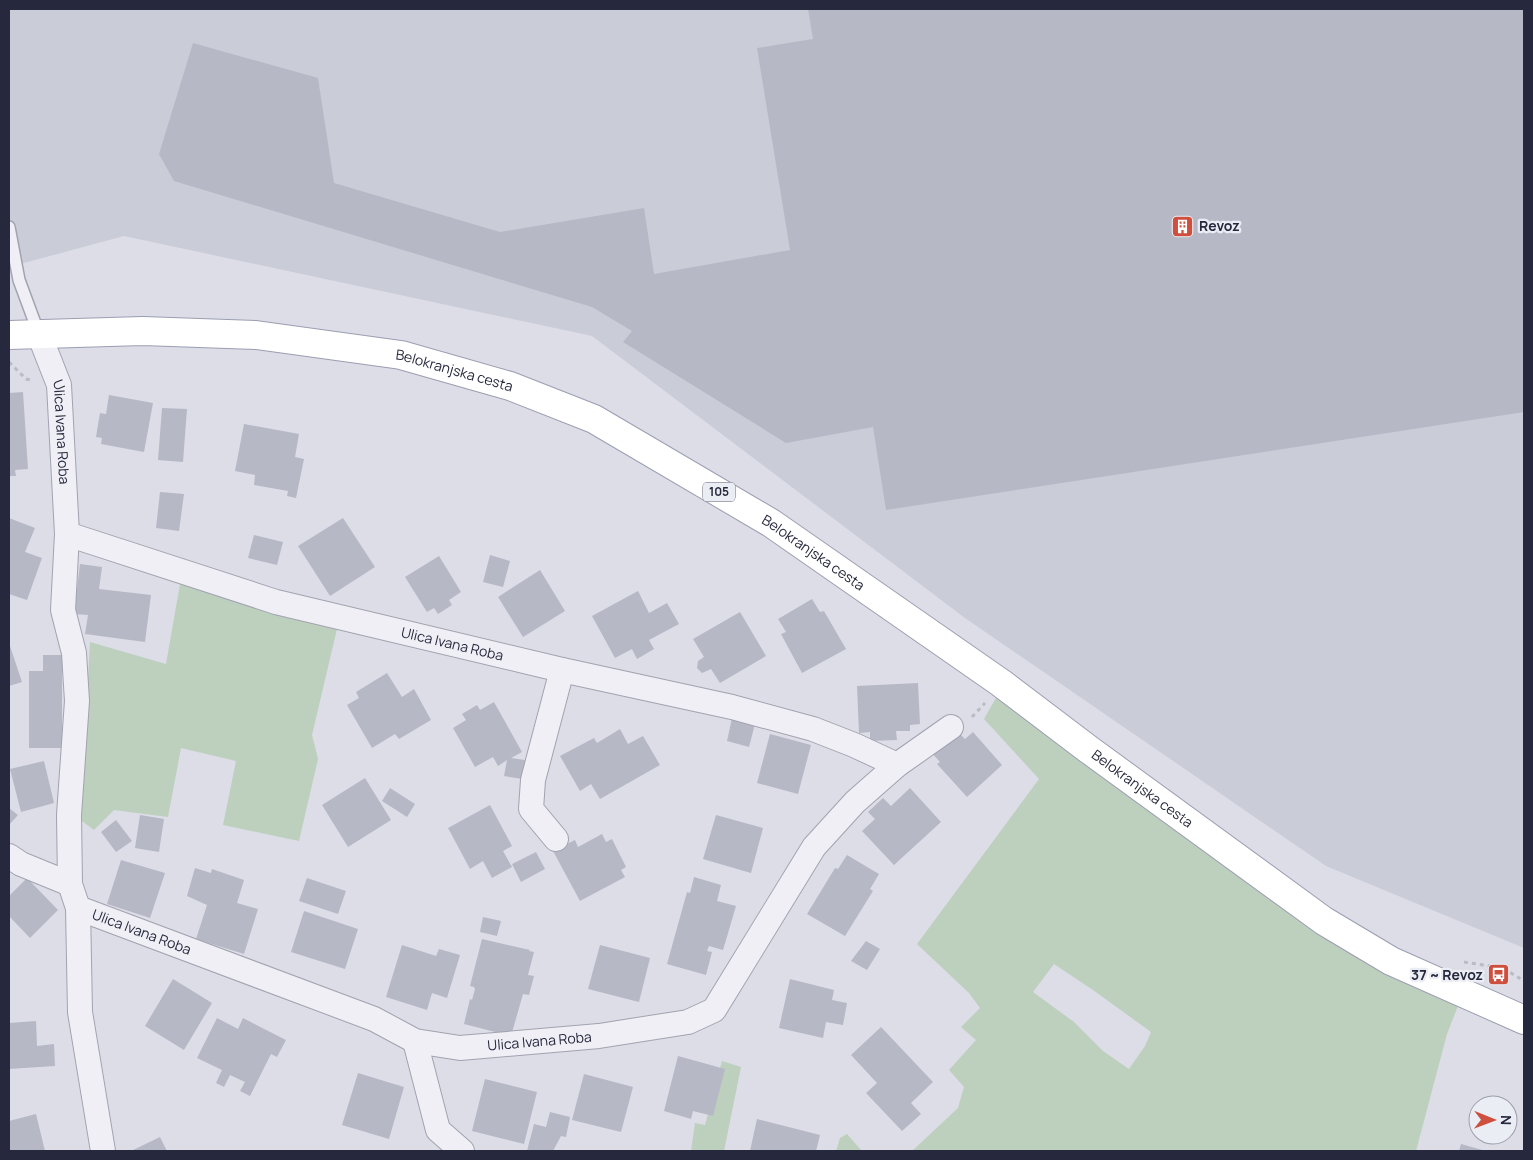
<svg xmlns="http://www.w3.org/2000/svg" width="1533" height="1160" font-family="Manrope,sans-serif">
<rect width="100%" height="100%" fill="#dcdde6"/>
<path fill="#caccd8" d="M9,9H1524V948L1326,866L965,618L592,336L124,236L9,267Z"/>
<path fill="#bdd0bd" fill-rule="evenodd" d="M180,584L337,629L312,735L318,759L299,841L223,825L236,761L181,748L168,817L114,810L94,830L82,821V791L90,642L166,664Z
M997,696L1461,998L1447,1034L1416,1151H912L958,1108L964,1087L949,1070L976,1040L961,1027L980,1008L969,993L917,944L1039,779L984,719ZM1054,964L1093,990L1151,1032L1145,1046L1129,1069L1103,1051L1074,1022L1033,992Z
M722,1061L741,1067L724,1151H691L695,1123L705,1125Z
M847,1134L862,1151H836L840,1138Z"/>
<path fill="#b6b8c6" d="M808,9H1524V412L886,510L873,427L786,443L623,342L632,331L592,307L174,181L159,154L193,43L318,78L334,183L500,232L644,208L654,274L790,250L757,48L813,39Z
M23,392L28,469L15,470L16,476H9V393Z
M109,395L153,403L144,452L101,444L102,438L96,437L100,413L106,414Z
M162,408L187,409L183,462L158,460Z
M244,424L299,434L295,457L304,459L296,498L287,496L288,491L254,485L255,475L235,471Z
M160,492L184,494L179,531L156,528Z
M9,518L35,528L25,552L42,558L27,600L9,594Z
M343,518L375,567L330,596L298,546Z
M254,535L283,542L277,565L248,558Z
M490,555L510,561L503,587L483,582Z
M439,556L461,592L449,600L452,605L438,614L434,608L427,612L405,577Z
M80,564L102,567L99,589L151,595L145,642L85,634L88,615L74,614Z
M540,570L565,611L523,637L498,597Z
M638,591L649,613L667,603L679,624L649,640L654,649L637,659L632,649L615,658L592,616Z
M812,599L820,612L824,611L846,649L802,673L781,634L786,632L778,619Z
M740,612L766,656L720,683L711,669L702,673L697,668L698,661L704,657L693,639Z
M9,643L22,682L9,686Z
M43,655H62V748H29V671H43Z
M387,673L402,697L414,689L431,720L399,739L395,734L372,748L347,705L359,698L356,692Z
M918,683L920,724L910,725V731H896L897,740L870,741V732L859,733L857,686Z
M494,702L522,752L511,758L525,760L522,779L504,776L507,760L498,766L493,757L475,767L453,728L466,720L462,714L477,705L480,710Z
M732,718L755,724L749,747L727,741Z
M620,729L628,744L643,736L660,765L600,799L591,784L580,791L560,756L594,738L597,743Z
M956,730L965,739L973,732L1002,765L967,797L937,764L940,762L931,752Z
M770,734L811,745L798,794L757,783Z
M44,761L54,803L21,812L10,769Z
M365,778L391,820L348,847L322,805Z
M390,788L415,804L407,817L382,801Z
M910,788L941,822L894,865L862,831L875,819L868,812L883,798L891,806Z
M490,805L512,846L503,851L512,867L492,878L483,861L470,869L448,828Z
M9,808L18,815L9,825Z
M140,815L164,819L159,852L135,848Z
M716,815L763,828L751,873L703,859Z
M116,820L132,841L116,852L101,832Z
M602,834L606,842L612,839L626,867L621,870L625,877L580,901L553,851L575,840L578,847Z
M536,852L545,869L521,882L512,864Z
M847,855L879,874L870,889L873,891L845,936L807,914L835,868L838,869Z
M121,860L165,873L150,918L107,904Z
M195,868L211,873L212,869L244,880L237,903L258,909L244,954L196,939L207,905L187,896Z
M694,877L721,885L717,901L736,906L723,950L709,946L707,951L712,952L706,975L667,964L687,892L690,893Z
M27,878L58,910L30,938L9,916V896Z
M307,878L346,891L338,914L299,901Z
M304,911L358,929L345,969L291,952Z
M483,917L501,921L497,936L480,932Z
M482,939L530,950L529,951L534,952L528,975L534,976L529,995L523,994L511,1036L464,1024L470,999L472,1000L475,989L474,987L470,986Z
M866,941L880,949L867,970L851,961Z
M402,945L436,956L439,949L460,955L447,998L432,993L427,1010L386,997Z
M600,945L650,958L639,1002L588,989Z
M173,979L212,1003L184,1050L145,1026Z
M790,979L834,990L832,1000L847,1003L843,1025L826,1022L823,1038L779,1028Z
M217,1018L238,1029L243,1018L286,1040L277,1057L271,1054L250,1096L240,1091L245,1082L230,1075L224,1087L216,1083L222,1070L197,1058Z
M36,1021L37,1046L54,1044L55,1066L9,1069V1023Z
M881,1027L933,1082L911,1103L921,1114L902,1131L866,1093L877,1083L851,1055Z
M678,1056L725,1069L713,1116L693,1111L691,1119L664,1111Z
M358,1073L404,1087L389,1139L342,1125Z
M584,1074L633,1087L621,1132L572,1120Z
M485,1079L537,1092L524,1144L472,1131Z
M550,1112L570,1117L566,1137L561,1136L553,1151H527L534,1124L546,1127Z
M36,1114L45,1151H9V1121Z
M757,1119L820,1135L816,1151H750Z
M160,1137L167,1151H131Z
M1461,1144L1486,1151H1459Z"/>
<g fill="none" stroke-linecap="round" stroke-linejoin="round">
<defs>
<path id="lane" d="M9,227L19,280L39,334"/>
<g id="street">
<path id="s1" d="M39,334L59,385L67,534L63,610L74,653L77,701L69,815L70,884L78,908L80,1012L103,1151"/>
<path id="s2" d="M67,534L276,602L562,670L732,707L813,729L854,745L897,765"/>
<path d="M556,839L531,809L533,780L562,670"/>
<path d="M9,856L21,864L70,884"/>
<path id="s3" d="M78,908L374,1019L415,1041L460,1048L599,1036L688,1022L714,1010L814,847L855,802L897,765L951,727"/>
<path d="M415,1041L438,1130L462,1151"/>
</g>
<g id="primary">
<path id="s4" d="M9,335L143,331L256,335L401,355L510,386L594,419L771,523L1001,683L1088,749L1324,921L1391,961L1524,1020"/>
</g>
</defs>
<use href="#lane" stroke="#a2a3b0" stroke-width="14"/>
<use href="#street" stroke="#a2a3b0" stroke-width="26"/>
<use href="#primary" stroke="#9b9eb2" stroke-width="30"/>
<path stroke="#bbbbc5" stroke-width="3" stroke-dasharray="4 4" stroke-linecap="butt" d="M9,362L26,379L31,380
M972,717L985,703
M1464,962L1503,968L1524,981"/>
<use href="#lane" stroke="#efeff5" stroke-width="11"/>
<use href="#street" stroke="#efeff5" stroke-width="24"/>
<use href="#primary" stroke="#fff" stroke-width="28"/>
</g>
<defs>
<symbol id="building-square" viewBox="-11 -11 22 22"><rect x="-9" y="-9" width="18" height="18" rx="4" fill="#ce4f3e" stroke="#ebedf4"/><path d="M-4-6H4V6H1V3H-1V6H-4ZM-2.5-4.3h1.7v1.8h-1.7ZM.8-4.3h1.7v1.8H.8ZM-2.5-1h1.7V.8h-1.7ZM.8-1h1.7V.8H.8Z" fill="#fff"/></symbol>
<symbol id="bus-square" viewBox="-11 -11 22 22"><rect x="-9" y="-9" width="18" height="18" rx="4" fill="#ce4f3e" stroke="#ebedf4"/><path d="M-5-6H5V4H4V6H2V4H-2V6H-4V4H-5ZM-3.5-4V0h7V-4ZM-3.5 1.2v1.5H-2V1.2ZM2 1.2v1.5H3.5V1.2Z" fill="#fff"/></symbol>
</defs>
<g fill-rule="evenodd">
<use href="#building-square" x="1170" y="214" width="25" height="25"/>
<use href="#bus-square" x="1486" y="962" width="25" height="25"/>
</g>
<g text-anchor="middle" stroke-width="4.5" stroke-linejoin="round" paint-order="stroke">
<rect fill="#ebedf4" stroke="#616374" stroke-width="1" x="703" y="482.5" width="32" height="19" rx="4"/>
<g font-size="12" font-weight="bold" fill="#26283d">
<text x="719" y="496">105</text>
</g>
<g font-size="14" font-weight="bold" fill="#26283d" stroke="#ebedf4" text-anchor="start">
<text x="1199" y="231">Revoz</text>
<text x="1483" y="980" text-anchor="end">37 ~ Revoz</text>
</g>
<g font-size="14" fill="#26283d" stroke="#ebedf4">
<text dy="5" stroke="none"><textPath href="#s4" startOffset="449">Belokranjska cesta</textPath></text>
<text dy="5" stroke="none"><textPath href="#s1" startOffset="102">Ulica Ivana Roba</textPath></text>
<text dy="5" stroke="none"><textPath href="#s4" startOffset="854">Belokranjska cesta</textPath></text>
<text dy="5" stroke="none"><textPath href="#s2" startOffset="401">Ulica Ivana Roba</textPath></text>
<text dy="5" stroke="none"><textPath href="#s4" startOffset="1259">Belokranjska cesta</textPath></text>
<text dy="5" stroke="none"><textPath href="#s3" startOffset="68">Ulica Ivana Roba</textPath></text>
<text dy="5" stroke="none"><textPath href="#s3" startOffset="488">Ulica Ivana Roba</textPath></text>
</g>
</g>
<rect width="1533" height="1160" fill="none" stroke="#26283d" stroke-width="20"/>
<g transform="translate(1493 1120) rotate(91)"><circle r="24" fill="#ebedf4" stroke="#9c9eab"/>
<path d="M0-4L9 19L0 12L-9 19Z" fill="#ce4f3e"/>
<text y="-8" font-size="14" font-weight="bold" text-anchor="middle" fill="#26283d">N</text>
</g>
</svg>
